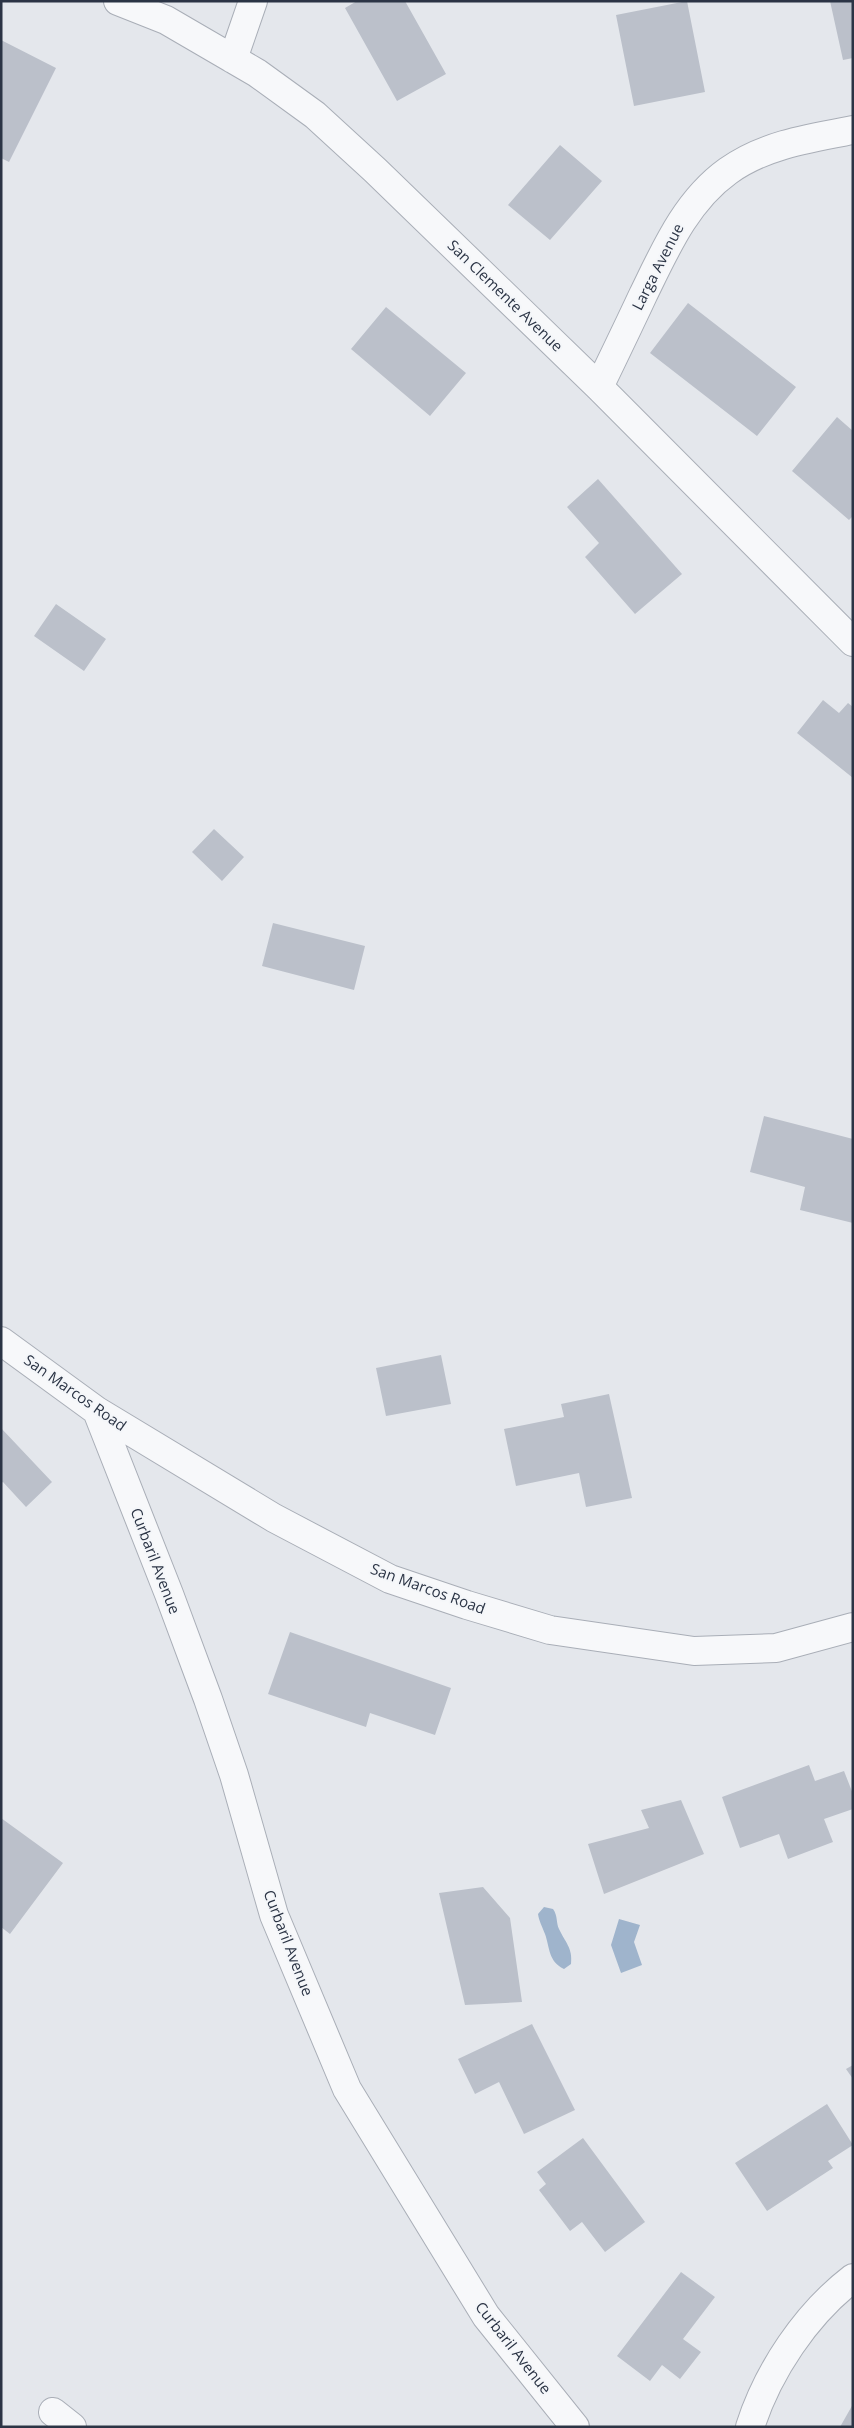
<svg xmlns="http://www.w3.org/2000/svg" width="854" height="2428" font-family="'Open Sans',sans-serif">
<rect width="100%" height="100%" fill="#e4e7ec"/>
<path fill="#9fb4cc" d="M544,1907L553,1909C558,1916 556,1923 559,1929C565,1942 573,1948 571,1964L564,1969C548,1961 550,1948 545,1934C542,1926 539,1921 538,1914Z
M619,1919L640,1925L634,1942L642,1965L621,1973L611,1945Z"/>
<path fill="#bbc0ca" d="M357,1H405L446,74L397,101L345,8Z
M687,1L705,92L634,106L616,15Z
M830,1H853V58L843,60Z
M1,40L56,68L9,162L1,158Z
M560,145L602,181L550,240L508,205Z
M688,303L796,387L757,436L650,353Z
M386,307L466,373L430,416L351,349Z
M837,417L853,431V516L849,520L792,471Z
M598,479L682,574L635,614L585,557L599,543L567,507Z
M56,604L106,639L84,671L34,636Z
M823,700L839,713L848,703L853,707V778L797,733Z
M214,829L244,857L222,881L192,852Z
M273,923L365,946L354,990L262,966Z
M764,1116L853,1139V1223L800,1210L805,1187L750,1172Z
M441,1355L451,1404L386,1416L376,1368Z
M609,1394L632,1498L586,1507L579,1473L516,1486L504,1429L564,1417L561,1404Z
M1,1428L52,1482L26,1507L3,1482L1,1483Z
M290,1632L451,1688L435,1735L370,1713L366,1727L268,1694Z
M809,1765L815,1781L844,1771L853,1794V1809L824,1819L833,1842L788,1859L779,1834L740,1848L722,1797Z
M681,1800L704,1854L604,1894L588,1844L649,1828L641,1810Z
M1,1818L63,1863L10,1934L1,1927Z
M483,1887L510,1918L522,2002L465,2005L439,1893Z
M532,2024L575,2110L524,2134L499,2082L475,2094L458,2059Z
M853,2065V2079L846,2069Z
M827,2104L853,2145L828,2161L833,2168L767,2211L735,2163Z
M583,2138L645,2222L605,2252L582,2222L570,2231L539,2190L546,2184L537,2172Z
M681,2272L715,2297L683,2339L701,2352L680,2379L662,2365L650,2381L617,2356Z
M853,2404V2427H840Z"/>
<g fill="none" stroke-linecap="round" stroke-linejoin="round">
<defs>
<path id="minor" d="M118,1L166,20L257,73L315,115L375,170L599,387L853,642
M233,59L253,1
M599,387C614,356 629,325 643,295C665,250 686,201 728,171C764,145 810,138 853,130
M1,1341L97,1411L274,1518L390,1579L467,1605L550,1630L694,1651L776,1648L853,1627
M97,1411L169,1594L208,1699L234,1775L274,1915L347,2089L486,2316L575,2427
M53,2412L72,2427
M750,2427C768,2371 806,2314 853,2278"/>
</defs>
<use href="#minor" stroke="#a9aeb7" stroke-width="30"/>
<use href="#minor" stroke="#f7f8fa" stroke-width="28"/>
</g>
<g text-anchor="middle" stroke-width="4" stroke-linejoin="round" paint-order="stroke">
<g font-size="15" fill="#2b3445" stroke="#f4f6f9">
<text transform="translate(658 267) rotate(-63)" y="5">Larga Avenue</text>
<text transform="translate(505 296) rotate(44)" y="5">San Clemente Avenue</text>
<text transform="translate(75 1393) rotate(35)" y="5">San Marcos Road</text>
<text transform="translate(155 1561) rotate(69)" y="5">Curbaril Avenue</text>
<text transform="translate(428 1589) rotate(20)" y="5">San Marcos Road</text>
<text transform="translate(288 1943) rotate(69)" y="5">Curbaril Avenue</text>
<text transform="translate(513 2348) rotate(52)" y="5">Curbaril Avenue</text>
</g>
</g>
<rect width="854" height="2428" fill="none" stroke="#2b3445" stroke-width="5"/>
</svg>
